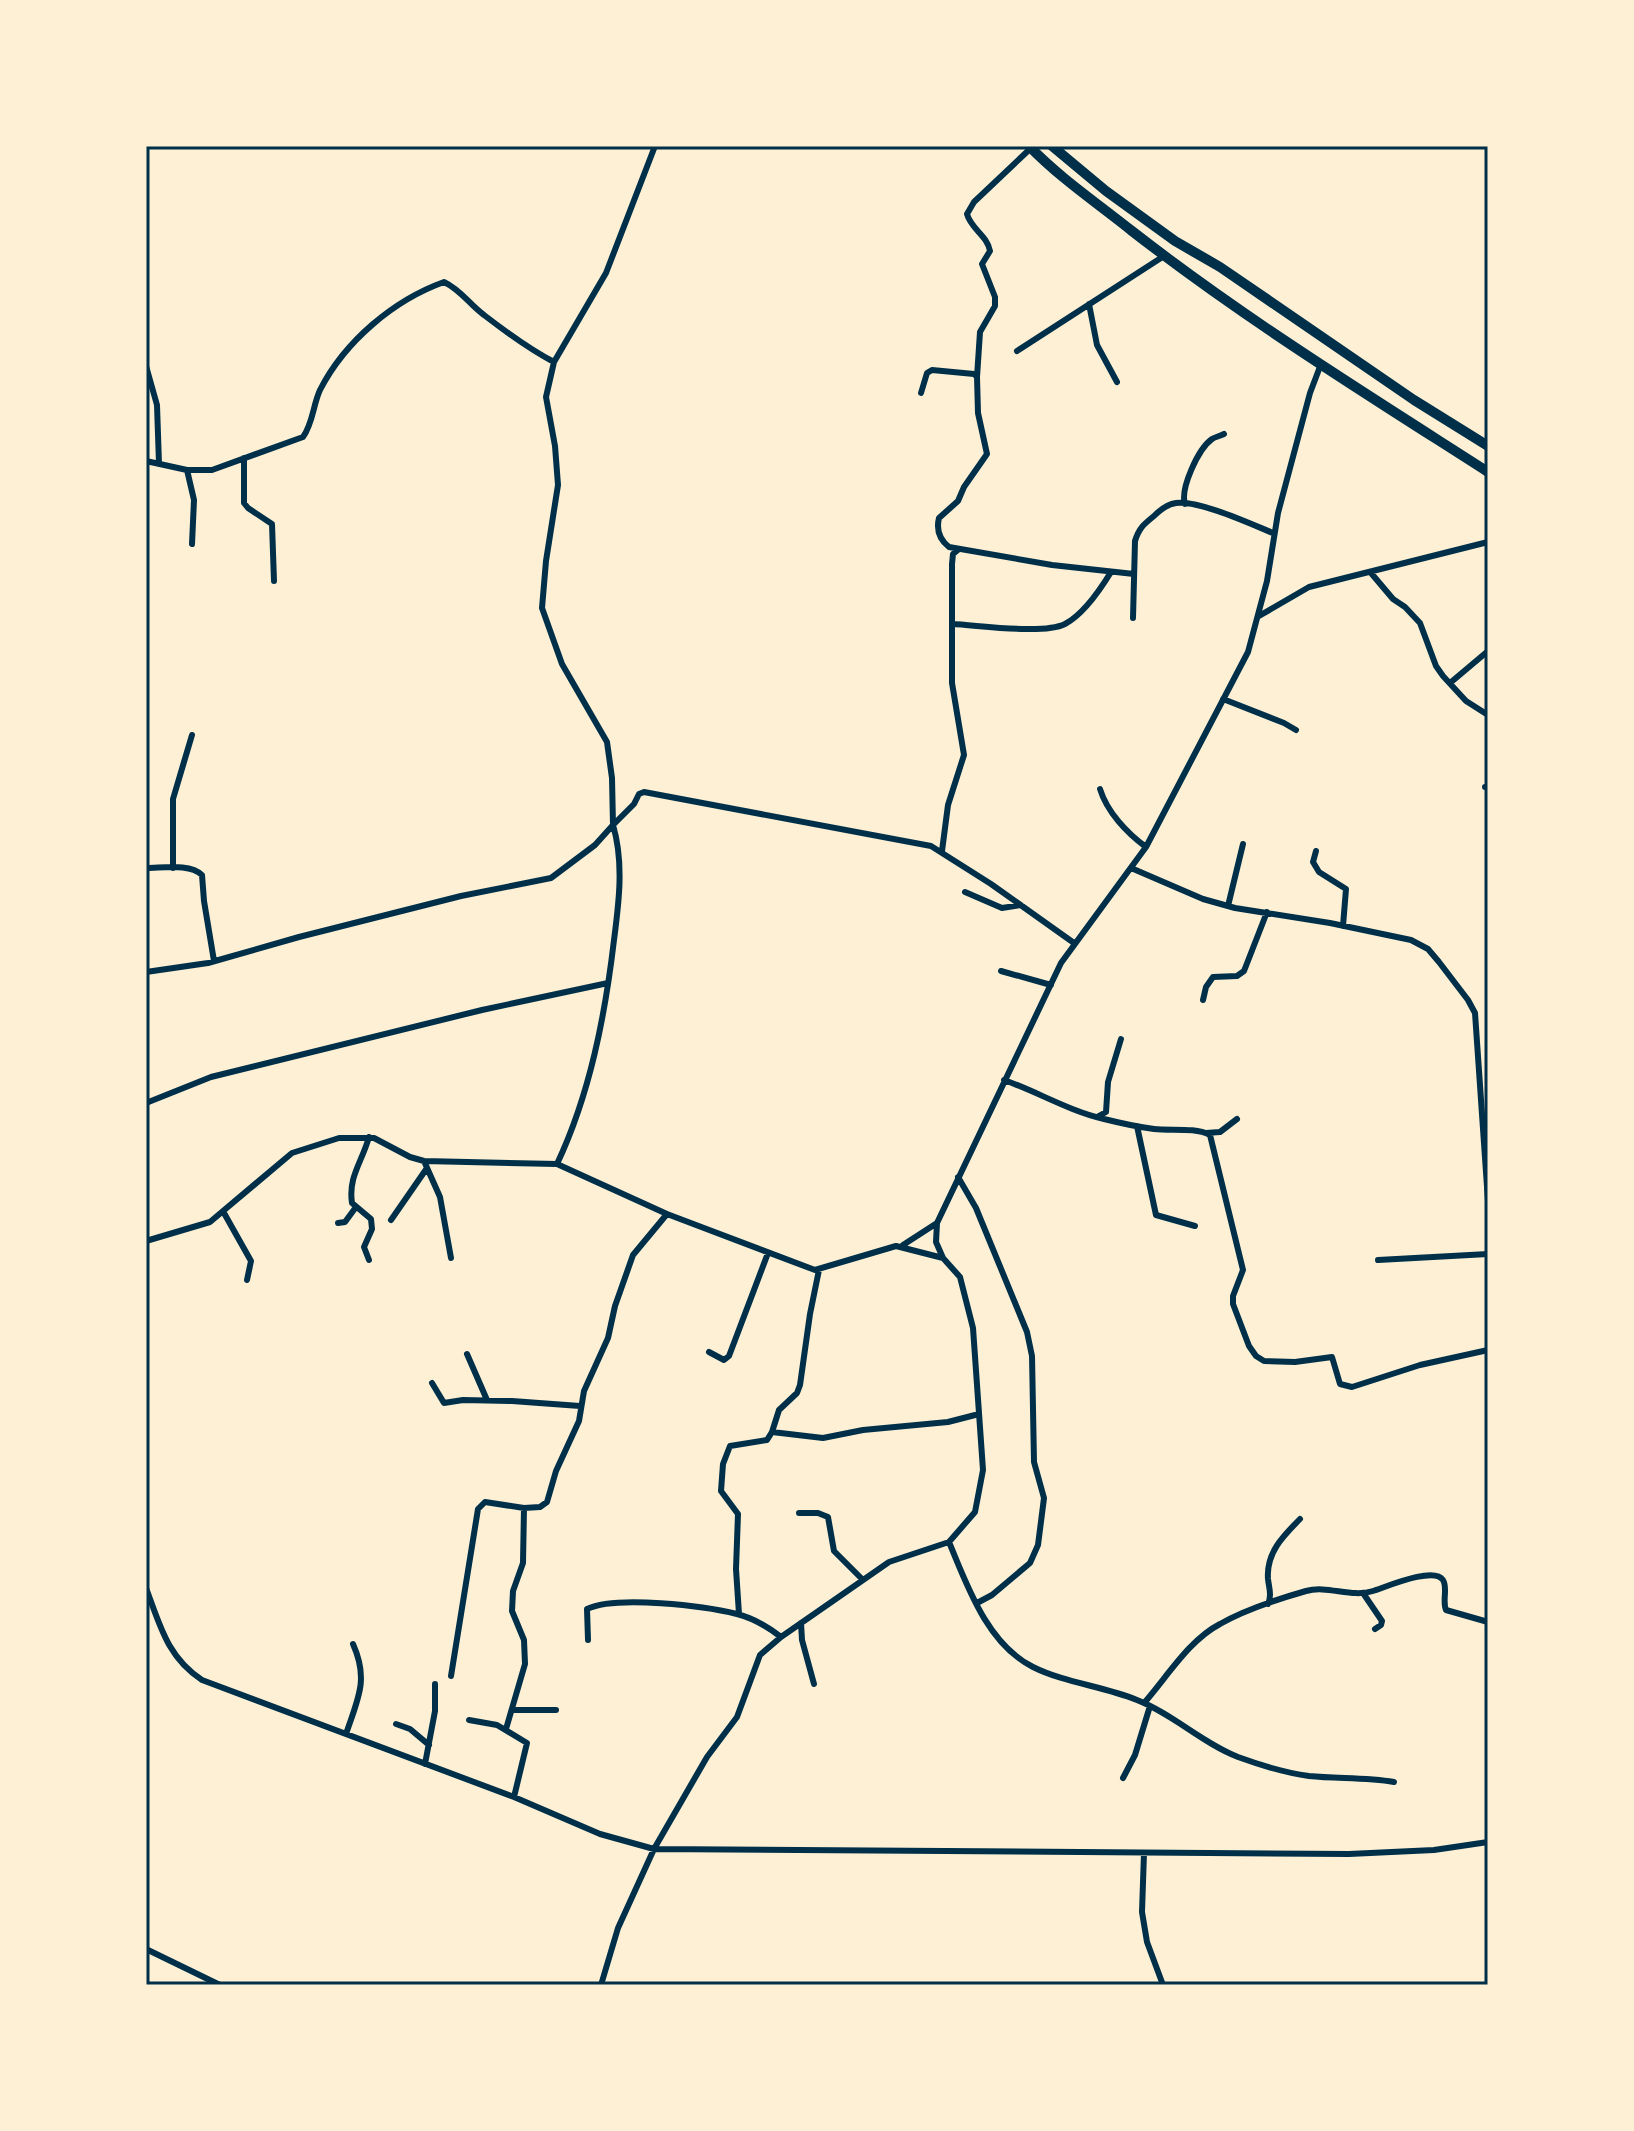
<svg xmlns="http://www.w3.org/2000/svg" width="1634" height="2131" font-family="'Open Sans',sans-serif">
<rect width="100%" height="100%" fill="#fdf0d5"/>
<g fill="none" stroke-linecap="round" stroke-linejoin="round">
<path stroke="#003049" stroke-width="6" d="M1089,304L1097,345L1117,382
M1017,351L1164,256
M146,366L157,405L159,464
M977,377L980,332L995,306V297L982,264L990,251C987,235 971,229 967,214L974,202L1031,148
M921,393L927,373L932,370L974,374L977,377L978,413L987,454L964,487L958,501L939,518C936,530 939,539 949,547L1052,565L1134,574
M244,458V503L248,508L272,524L274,581
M146,461L187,470H212L303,437C313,423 313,405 320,390C345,341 394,300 444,282C461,290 469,304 484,315C506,332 529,349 554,362
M187,470L194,500L192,544
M1185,504C1180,489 1198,449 1212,439C1215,437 1220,436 1224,434
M1371,573L1393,599L1405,607L1420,623L1436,666L1443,676L1466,701L1488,715
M1259,616L1309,587L1488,542
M1133,618L1135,541C1139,528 1144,524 1154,516C1159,511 1168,504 1176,503C1199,500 1251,524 1273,533
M952,624C978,625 1043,635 1065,624C1084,614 1100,590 1111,572
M1450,683L1488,651
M1223,699L1284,723L1296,730
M1485,787H1488
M1100,789C1107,812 1127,833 1146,847
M942,851L948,805L964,755L952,683V564L953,554L959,549
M1316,851L1313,862L1319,872L1346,889L1343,926
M146,868C163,868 190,863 202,875L204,901L214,961
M173,868V799L192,735
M1131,868L1203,899L1235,908L1330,923L1411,940L1428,949L1439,962L1468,1000L1475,1013L1488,1201
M965,892L1002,908L1021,905
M1228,906L1243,844
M1001,971L1051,985
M146,972L208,963L299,937L461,896L551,878L595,845L613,825L612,778L607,742L562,664L542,608L546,561L558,485L555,446L546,397L554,362L606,273L655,146
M1203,1000L1206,987L1213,977L1237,976L1244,971L1267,912
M1004,1080C1038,1092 1069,1111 1104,1119C1120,1123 1138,1127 1154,1129C1172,1131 1194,1127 1210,1135L1243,1270L1233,1296V1304L1249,1346L1256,1356L1264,1361L1295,1362L1332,1357L1340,1384L1352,1387L1420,1365L1488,1350
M146,1103L211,1077L482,1010L608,983
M1097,1117L1106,1112L1108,1082L1121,1039
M1137,1126L1156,1215L1195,1226
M1206,1133L1220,1132L1237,1119
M369,1137C362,1162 348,1177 352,1203L371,1219L372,1229L364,1247L369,1260
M424,1161L440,1197L451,1258
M958,1177L976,1208L1027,1332L1032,1356L1034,1462L1044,1498L1038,1545L1030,1563L992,1595L977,1603
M224,1213L251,1261L247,1280
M667,1214L557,1164C590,1094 605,1016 614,940C619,902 624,862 613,825L634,804L639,794L644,792L931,846L991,884L1074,943
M391,1220L427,1168
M338,1223L345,1222L356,1207
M146,1241L210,1222L292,1153L339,1138H374L410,1157L424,1161L557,1164
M903,1245L937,1223
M1378,1260L1488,1254
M709,1352L724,1360L729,1356L768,1253
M467,1354L487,1400
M432,1383L444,1403L463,1400L512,1401L580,1406
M772,1432L823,1438L863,1430L948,1422L979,1414
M1488,1458V1457
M799,1513H818L828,1517L834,1551L863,1580
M949,1542C967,1585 987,1644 1033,1667C1065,1683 1103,1686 1137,1700C1173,1714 1202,1743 1238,1757C1260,1765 1286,1773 1309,1776C1338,1779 1365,1777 1394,1782
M146,1588C160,1625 167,1657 202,1680L514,1797L600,1834L654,1849L1349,1854L1434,1850L1488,1842
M1363,1593L1382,1621L1381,1625L1375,1629
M1268,1604C1272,1595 1269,1588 1268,1579C1266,1553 1283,1536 1300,1519
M739,1614L736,1569L738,1514L721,1491L723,1464L730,1446L767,1440L772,1432L779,1410L797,1393L800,1385L810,1314L819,1270
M801,1623L802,1640L814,1684
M588,1640L587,1609C616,1595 705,1606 737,1614C753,1618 768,1627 781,1637
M451,1676L478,1509L485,1502L524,1508L540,1507L547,1502L556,1471L579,1421L584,1391L608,1338L615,1306L633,1255L667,1214L815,1270L896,1246L943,1258
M1144,1703C1167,1677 1189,1640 1220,1624C1246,1609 1278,1599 1306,1591C1328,1585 1351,1598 1373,1591C1386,1587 1434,1566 1443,1580C1448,1588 1442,1601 1446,1610L1488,1622
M512,1710H556
M469,1720L497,1725L527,1743L514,1797
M396,1724L410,1729L429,1745
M506,1729L525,1664L524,1640L512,1611L513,1591L523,1563L524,1508
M346,1734C358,1698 369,1680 353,1644
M425,1764L435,1711V1684
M1123,1778L1135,1755L1150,1706
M1144,1853L1142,1912L1147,1942L1163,1985
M146,1949L220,1985
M601,1985L618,1928L654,1849L707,1757L737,1717L760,1655L781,1637L889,1562L949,1542L975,1512L983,1470L973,1328L960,1277L943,1258L936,1242L937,1223L1061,963L1146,847L1248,652L1267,581L1278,513L1310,393L1321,364"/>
<path stroke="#003049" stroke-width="10" d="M1029,146C1060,178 1097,203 1132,231C1245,319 1368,395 1488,472
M1052,146L1106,191L1175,241L1220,267L1414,400L1488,446"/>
</g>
<rect width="1634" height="2131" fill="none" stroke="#fdf0d5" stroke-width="296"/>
<rect x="148" y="148" width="1338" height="1835" fill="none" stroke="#003049" stroke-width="3"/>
</svg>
